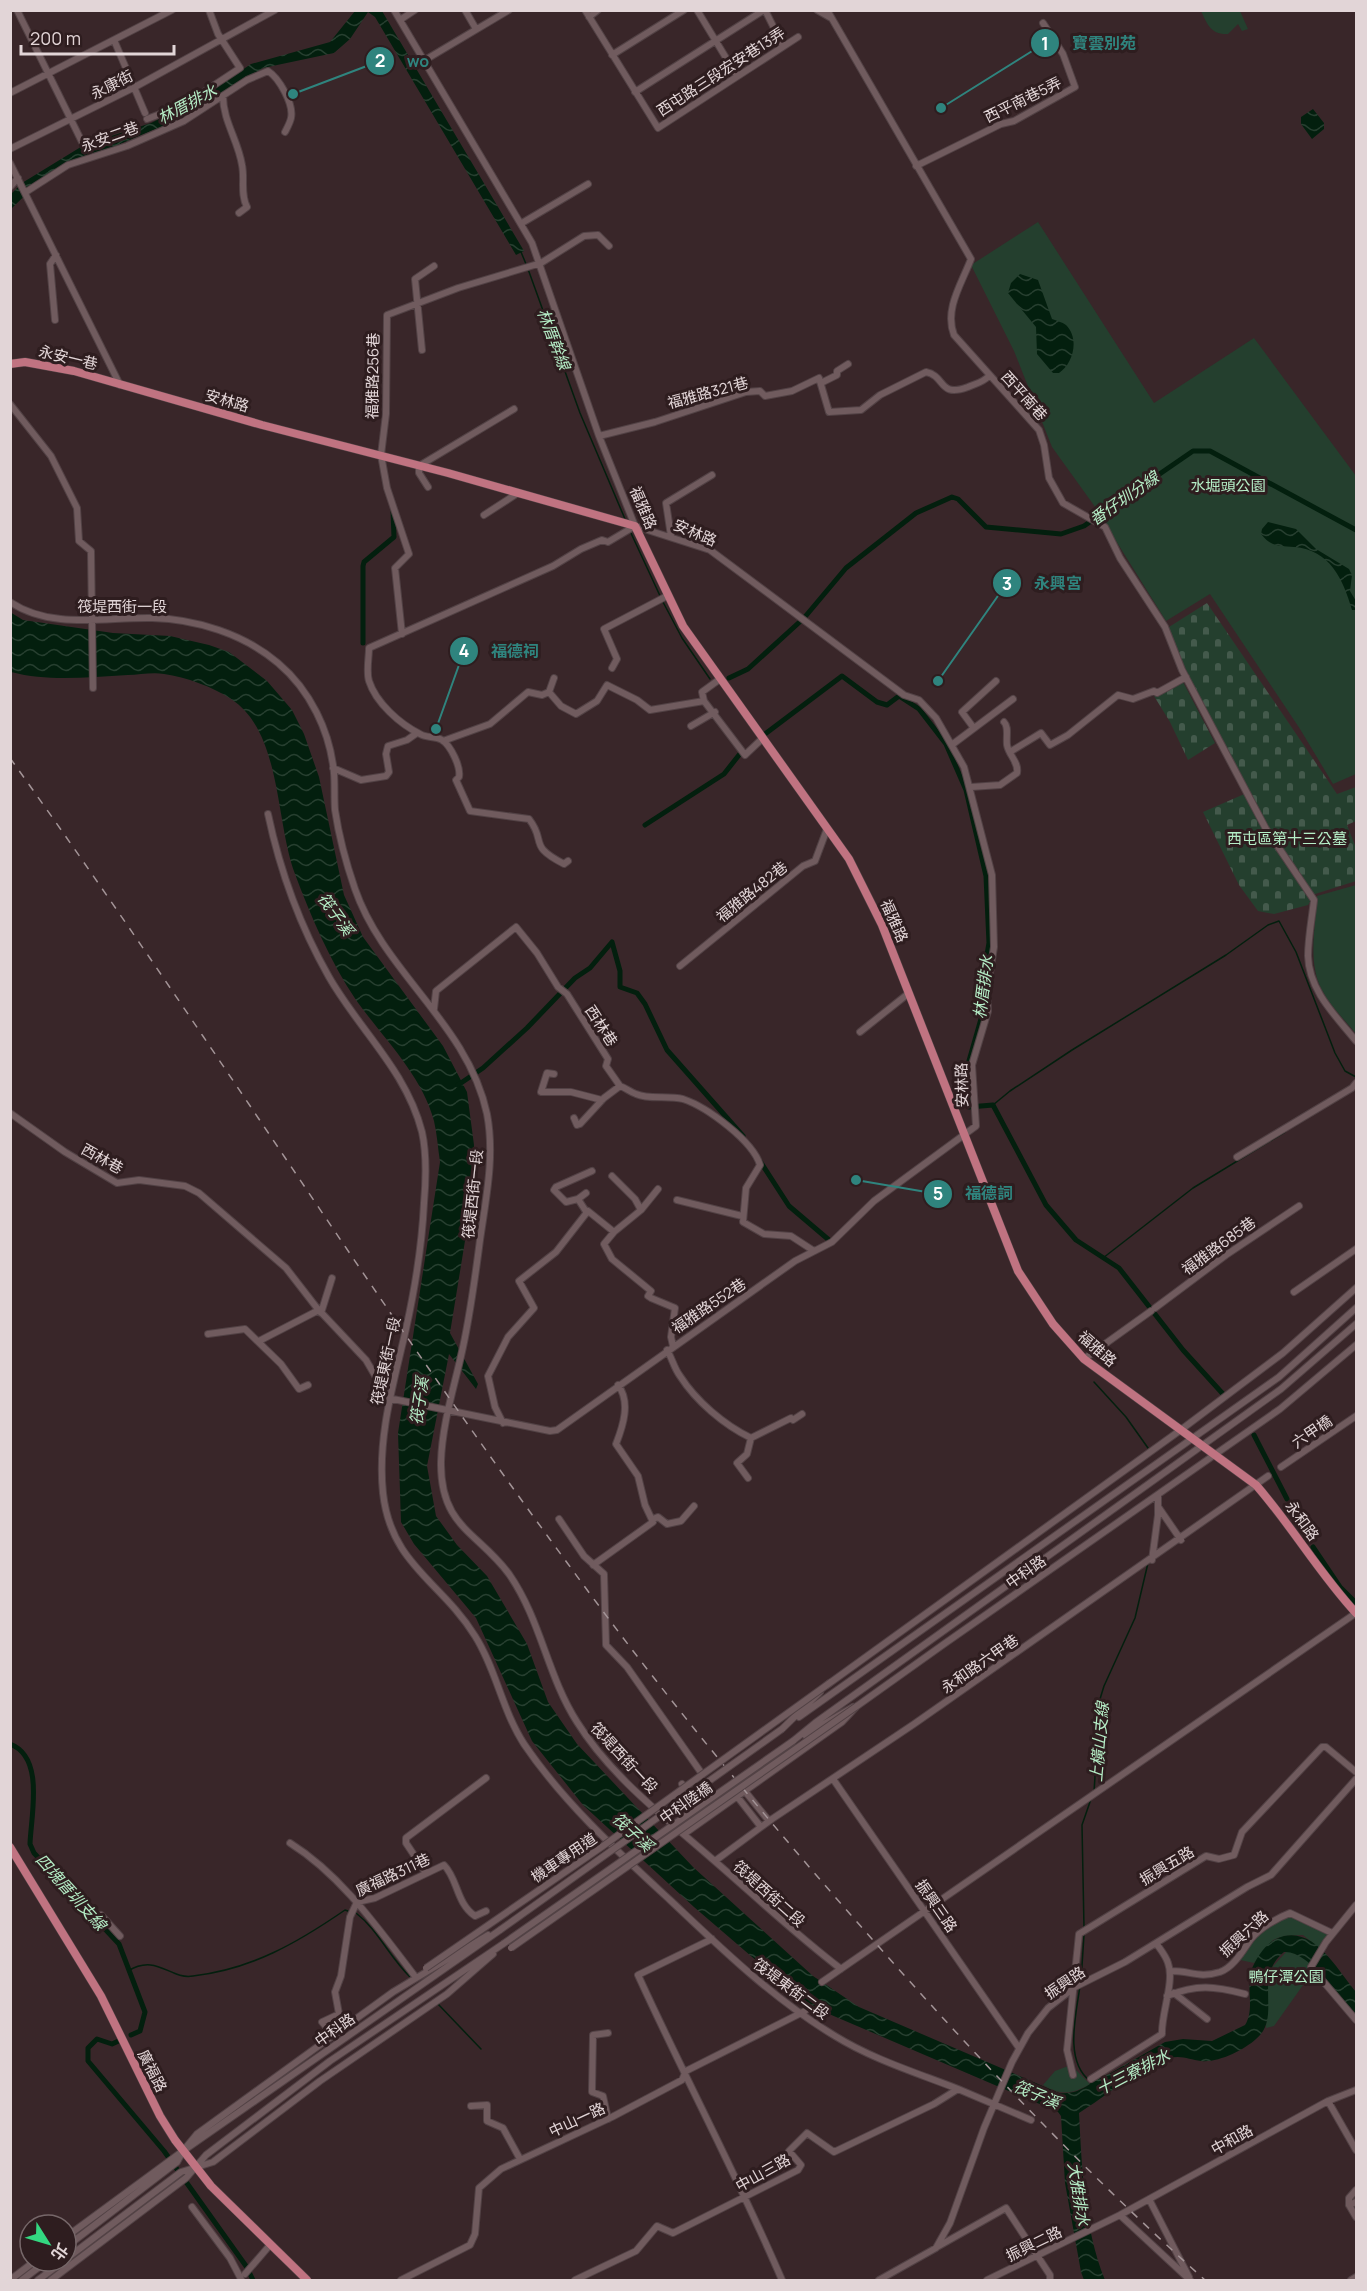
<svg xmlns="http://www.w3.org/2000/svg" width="1367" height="2291" font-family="Manrope,'Noto Sans TC',sans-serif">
<defs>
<pattern id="cemetery-stones" width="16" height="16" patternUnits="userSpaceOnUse" patternTransform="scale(1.5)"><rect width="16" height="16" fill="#243f2e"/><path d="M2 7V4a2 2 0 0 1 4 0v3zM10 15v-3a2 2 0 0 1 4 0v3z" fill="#445a4c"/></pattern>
<pattern id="water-waves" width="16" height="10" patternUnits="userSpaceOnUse" patternTransform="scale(1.5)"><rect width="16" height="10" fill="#031f0e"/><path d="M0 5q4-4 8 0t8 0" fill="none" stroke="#273f30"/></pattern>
</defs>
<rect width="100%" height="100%" fill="#392629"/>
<path fill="url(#cemetery-stones)" d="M1207,603L1337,794L1356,787V821L1347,825L1356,848V881L1315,894L1308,905L1274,914L1258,911L1239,885L1203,812L1249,792L1174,647L1169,627Z
M1182,680L1215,743L1188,760L1170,722L1154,696Z"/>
<path fill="#243f2e" d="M1201,11H1240L1248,29L1242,31L1238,24L1228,34C1211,35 1207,24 1201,11Z
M1038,222L1154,403L1254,338L1356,476V774L1333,784L1300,729L1210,594L1166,621L1093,504L1052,447L1014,351L971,265Z
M1356,885V1034C1345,1020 1330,1006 1322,990C1307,962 1316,926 1317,896Z
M1290,1914L1331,1934L1320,1949L1303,1935L1283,1936L1289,1951L1307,1959L1313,1971L1274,2026L1266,2028L1268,1972L1286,1952L1280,1937L1273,1940L1254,1963L1236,1959C1251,1940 1267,1921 1290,1914Z
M1071,2065L1090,2084C1073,2094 1061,2096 1043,2085L1055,2071Z"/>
<path fill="url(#water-waves)" d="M355,11H382L524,251L516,255L375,17L368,12L350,39L334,53L263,68L191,114L113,147L87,155L47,174L11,209V194L22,183L84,145L151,123L199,99L251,64L330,42Z
M1313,109L1324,123V129L1312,139L1301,124V117Z
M1020,274L1038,280L1052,319C1057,321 1062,322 1066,325C1080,339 1073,364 1059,373H1053L1037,354L1036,327L1008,293L1011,283Z
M1268,522L1296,529L1316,549L1349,569L1352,575L1350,591L1356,601V610H1352C1343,579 1330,550 1294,547C1279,546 1271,547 1261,534L1262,529Z
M10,612L23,620L113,633L170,636L209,645L229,652L267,681L292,710L304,734L319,777L344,895L363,937L443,1046L467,1092L474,1145L471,1204L450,1333L478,1384L476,1389L449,1354L427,1466L436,1516L457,1545L487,1576L527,1644L548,1702L577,1744L693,1867L813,1976L859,2007L1059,2093C1072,2094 1079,2091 1090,2084V2081L1109,2074L1165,2042L1183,2039L1212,2041L1245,2025C1255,2009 1246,1989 1251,1971C1255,1960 1265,1944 1276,1939C1313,1922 1336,1969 1356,1992V2018C1341,1999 1309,1950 1284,1952C1252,1978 1283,2017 1256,2039C1244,2050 1218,2063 1201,2061C1190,2060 1182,2055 1170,2058C1141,2066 1105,2097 1079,2113C1082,2169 1084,2228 1105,2280H1084L1081,2272L1065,2183L1061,2116L1058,2112L822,2011L795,1994L694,1907L583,1805L532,1741L476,1618L414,1544L401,1522L398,1433L440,1162C438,1149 437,1134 434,1121C422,1075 383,1038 356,1000C330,961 311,917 295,874C275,821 282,732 231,699C213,687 186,677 164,674C152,672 139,675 128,675C88,677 49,682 11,672Z"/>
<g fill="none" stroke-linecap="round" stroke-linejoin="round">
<path stroke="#031f0e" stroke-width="1.5" d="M521,252L526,264
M528,269L580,413L625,519
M630,531L661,598
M663,602L682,638L710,679
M993,1105L1010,1091L1072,1050L1226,955L1268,925L1279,921L1296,952L1335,1053L1345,1071L1356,1077
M1103,1258L1193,1188L1285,1132
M1094,1382L1126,1417L1148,1448
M1094,1792L1100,1699L1104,1686L1135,1618L1148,1563
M356,1913C378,1930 390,1958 411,1978
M1084,1928L1082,1825L1091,1799
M128,1971C157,1953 170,1980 193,1976C252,1969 297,1943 345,1910L348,1911
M1081,1981L1084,1935
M1080,1986C1076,2015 1064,2061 1090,2081
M438,2004L481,2049"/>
<path stroke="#031f0e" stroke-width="5" d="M363,643V566L364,562L394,537L393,511
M729,678L748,669L804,618L846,568L916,513L952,497L958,499L986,527L1061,534L1084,526L1193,451H1210L1356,530
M765,734L842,676L877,702L887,705L899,696L919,709L946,744L966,790L986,876L989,943L980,995L983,1012L967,1068L969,1107L993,1105L1046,1205L1076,1240L1119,1268L1183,1350L1223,1394
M645,825L724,774L739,755
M458,1085L483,1068L527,1028L575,978L590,968L612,942L620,971V987L637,993L645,1004L667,1050L743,1136
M760,1161L789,1206L829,1240
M1254,1435L1287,1499
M1313,1547L1340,1587L1356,1603
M10,1744C45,1757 31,1815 30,1844L34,1853L119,1944L145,2012L140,2031L131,2035
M123,2039L112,2044L97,2039L88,2048V2061L164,2151L246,2266L253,2280"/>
<defs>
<path id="minor" d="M17,10L82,142
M394,10L532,243L599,436L635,526
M465,10L476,29
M585,10L658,128L798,37
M697,10L737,76
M765,10L783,46
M817,10L831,18
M827,10L971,259C962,283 944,309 954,335L1039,430L1044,445L1049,478L1063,503L1105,527L1120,558L1165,627L1182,670L1266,829L1314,900C1312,918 1308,938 1308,956C1309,991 1336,1016 1356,1041
M589,17L598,10
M400,20L415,10
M114,40L145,113
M612,55L684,10
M425,60L509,10
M635,92L764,10
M10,93L172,10
M223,96C223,121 238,140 242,165C245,179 240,194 247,207L239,213
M147,119L184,105L240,68L218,34L209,10
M10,149L135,87L275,10
M10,163L120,385
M916,166L1001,124L1014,121L1075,87L1063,54L1043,23
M10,187L18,178
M26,192L68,165L127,146L184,121L247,80L268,71C279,78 294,104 291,118C290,123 287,128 285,132
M522,223L588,184
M55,320L50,264L56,255
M422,350L415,279L434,266
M821,383L837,375V371L848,364
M10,404L51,456L77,508L79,541L91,551L93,688
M599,436L655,422L746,392L760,391L765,396L792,391L819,378L829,412L861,410L880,395L926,372C946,376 938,398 968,387C977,383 982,383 989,376
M428,487L419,473V466L514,409
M484,515L518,493
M671,536L666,503L712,475
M10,602C52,630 105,617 152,618C196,619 244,634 278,663C310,690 330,731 334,773C335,785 334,798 335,810C339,837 346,863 355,889C384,973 468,1024 487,1114C495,1156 486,1198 480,1240C475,1278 470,1318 461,1356C453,1391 442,1426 441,1462C440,1527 478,1532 509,1574C541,1620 547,1675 577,1722C610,1775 663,1816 710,1857C754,1895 794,1933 841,1969
M402,634L395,568L409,554L387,488L381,455L386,414L387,315L458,288L541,263L584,236L598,235L609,246
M612,668L617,659L604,629L667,596
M549,692L561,706L576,714L597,701L607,685L637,700L650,710L704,701L702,692L720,679
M704,701L745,755L763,738
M691,726L715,712
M973,727L962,712L996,681
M443,741L490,724L528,692L542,695L549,692L554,678
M953,744L1013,699
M1010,752L1041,733L1050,745L1068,735L1118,695L1133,699L1154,691L1157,693L1186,677
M333,768L361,780L386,776L389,772L386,754L388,746L407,740L417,733
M971,787L1000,785L1017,773C1019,762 1009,756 1007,745C1006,736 1009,727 1004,722
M268,814C280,871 300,926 329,977C360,1031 406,1070 422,1132C427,1155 426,1180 424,1203C422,1245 415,1288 406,1329C394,1382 377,1437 383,1493C391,1565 441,1581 475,1636C496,1669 502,1710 524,1744C564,1803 618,1852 670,1900C722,1949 773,1999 835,2036C872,2059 917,2073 958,2089
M568,861L564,864C527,845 547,842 529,819L470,811L456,780L459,777C461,767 451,746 442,740C435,736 426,738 420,734C400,724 376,703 369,681C366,671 369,658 369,648L553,566L581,549L602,540L608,542L635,526
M680,966L803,866L815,861L827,829
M434,1009L436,991L516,927L537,953L558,987L567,994L608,1059L606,1066L620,1086C626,1088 630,1092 636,1094C649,1100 668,1095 683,1099C707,1107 753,1141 760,1165L746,1188L743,1222L764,1234L791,1236L814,1251
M860,1032L909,993
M554,1074L547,1073L541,1092H571L602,1100
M10,1113L65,1152L117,1183L139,1180L185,1186L199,1193L286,1268L317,1308L366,1360L388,1398
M574,1118L577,1125L580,1124L604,1098L620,1086
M1237,1157L1352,1088L1356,1083
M612,1176L635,1199L641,1210
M578,1199L586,1193
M677,1200L742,1216
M587,1213L578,1199L566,1202L554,1190L556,1187L592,1171
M614,1232L641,1210L658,1189
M1294,1292L1356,1249
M1155,1308L1226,1255L1299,1206
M321,1313L332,1278
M208,1334L245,1329L281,1364L299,1389L308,1385
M259,1341L319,1310
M667,1350C672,1358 674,1368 680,1376C696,1401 724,1425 751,1438L747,1454L737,1463L748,1478
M1084,1359L1151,1311
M388,1398L550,1431L557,1430L795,1261L832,1242L874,1201L976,1126L972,1065L988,1011L987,991L994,947L992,875L964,767L936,718L919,700L904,695L710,550L635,526
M503,1423L495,1407L488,1376L508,1337L534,1308L519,1281L556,1252L588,1211L614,1232L604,1244L612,1259L651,1291L648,1296L651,1298L675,1308L671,1337L673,1346
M751,1438L791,1418L793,1420L802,1414
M1281,1467L1356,1416
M1159,1508L1181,1540
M559,1519L584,1556L604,1574L606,1645L627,1667L700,1771
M653,1519L658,1517L667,1524L681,1521L694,1506
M1152,1560L1158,1515V1495
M593,1565L653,1522L645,1505L638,1476L616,1444C623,1426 631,1402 618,1385
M827,1685L1182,1429L1283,1353L1356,1288
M799,1717L1279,1377L1356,1308
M782,1729L820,1692
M805,1735L853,1707
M793,1741L815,1723L1281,1389L1356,1324
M833,1779L1019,2048
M682,1784L707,1817
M744,1790L769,1821
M736,1795L761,1827
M684,1834L842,1722L857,1706L944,1644L1280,1409L1356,1345
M290,1843C341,1875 378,1928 414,1975
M715,1861L772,1819L914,1724L1268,1476
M426,1873L406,1843V1838L486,1778
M1356,1905L1326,1942L1311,1967L1356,2020
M101,1915L120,1936
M712,1939L638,1975C685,2078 738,2177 782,2280
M1170,1971C1189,1970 1198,1979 1220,1972C1234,1967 1243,1950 1251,1939C1260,1928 1277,1918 1290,1913L1332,1933
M822,1982L1356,1613
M1174,1993L1207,2019
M1167,1996C1197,1984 1214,1986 1245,1994
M333,2035L322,2022L339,2014L335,1992L341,1976L350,1917L357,1902L375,1898L444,1865C458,1879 456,1903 475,1916L486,1911
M1073,2075L1067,2050L1079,1934L1206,1856L1219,1859L1234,1855L1242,1832L1322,1747H1326L1356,1772
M1091,2079L1162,2034C1161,2014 1175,1981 1168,1963C1166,1956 1160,1949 1156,1943
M1328,2101L1356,2150
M471,2106L487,2105V2121L503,2128L520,2159
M608,2119L603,2096L592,2092L593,2035L608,2033
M1356,2190L1349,2198V2205L1356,2202
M1149,2199L1189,2277
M1349,2205L1356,2217
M192,2207L230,2258L241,2279
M1120,2215L1190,2280
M66,2237L183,2151L197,2134L393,1992L488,1935
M66,2247L177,2162L183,2151L500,1930
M937,2247L1006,2208L1050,2275V2280
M66,2259L181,2172L213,2162L320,2081L447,1994L493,1954
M245,2274L270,2245
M10,2280L35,2261
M22,2280L47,2261
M38,2280L64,2261
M51,2280L186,2178L206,2155L330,2061L503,1944
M401,2280L470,2245L475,2234L479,2188L501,2169L612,2117L682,2080L686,2071L805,2011
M575,2280L636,2251L657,2226L673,2233L798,2170L801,2165L789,2151L807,2133L834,2152L934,2104L958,2089L1031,2120
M879,2280L936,2248L950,2223L984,2128L1012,2062L1028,2033L1048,2008L1075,1987L1125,1962L1247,1887L1271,1875L1356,1779
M987,2280L1120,2215L1328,2101L1356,2090
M1351,2280L1356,2277"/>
<path id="major" d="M10,364L25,362L74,371L262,425L448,473L635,526L683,626L849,859L882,925L1018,1271L1053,1324L1084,1359L1256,1485C1292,1526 1319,1573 1356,1613
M10,1847L101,1996L160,2116L175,2140L211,2186L307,2280"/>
</defs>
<use href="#minor" stroke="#524245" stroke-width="8"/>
<use href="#major" stroke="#524245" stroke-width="9"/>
<use href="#minor" stroke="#705b5e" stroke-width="6"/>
<use href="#major" stroke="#c07381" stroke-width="8"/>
<path stroke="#a39497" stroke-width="1.5" stroke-dasharray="8 8" stroke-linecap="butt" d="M10,758C202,1025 376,1304 571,1568C665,1697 766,1819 872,1939C977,2058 1087,2174 1205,2280"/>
<defs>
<path id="minor-bridge" d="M500,1930L782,1729
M503,1944L793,1741
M511,1948L857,1706
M426,1968L603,1846L831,1682"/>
</defs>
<use href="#minor-bridge" stroke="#524245" stroke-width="8" stroke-linecap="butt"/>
<use href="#minor-bridge" stroke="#705b5e" stroke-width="6"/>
</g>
<g text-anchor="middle" stroke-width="6" stroke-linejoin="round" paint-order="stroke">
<g font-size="15" fill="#e2d5d7" stroke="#2e1d1f">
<text transform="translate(721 72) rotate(-33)" y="5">西屯路三段宏安巷13弄</text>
<text transform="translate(112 85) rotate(-27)" y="5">永康街</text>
<text transform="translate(1023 100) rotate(-26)" y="5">西平南巷5弄</text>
<text transform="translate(110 137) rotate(-20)" y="5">永安二巷</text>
<text transform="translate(68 358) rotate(13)" y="5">永安一巷</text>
<text transform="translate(373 376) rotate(-89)" y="5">福雅路256巷</text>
<text transform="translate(708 393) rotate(-15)" y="5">福雅路321巷</text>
<text transform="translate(1024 396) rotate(48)" y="5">西平南巷</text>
<text transform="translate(227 401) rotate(16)" y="5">安林路</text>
<text transform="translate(643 508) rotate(67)" y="5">福雅路</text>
<text transform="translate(695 533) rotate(23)" y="5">安林路</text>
<text x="122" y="612">筏堤西街一段</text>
<text transform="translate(752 892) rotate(-39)" y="5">福雅路482巷</text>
<text transform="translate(894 921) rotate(66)" y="5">福雅路</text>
<text transform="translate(601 1026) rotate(57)" y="5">西林巷</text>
<text transform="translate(962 1085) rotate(-91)" y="5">安林路</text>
<text transform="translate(102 1159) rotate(29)" y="5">西林巷</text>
<text transform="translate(473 1194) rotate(-84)" y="5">筏堤西街一段</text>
<text transform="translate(1219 1246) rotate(-36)" y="5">福雅路685巷</text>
<text transform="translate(709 1306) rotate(-34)" y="5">福雅路552巷</text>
<text transform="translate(1097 1349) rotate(41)" y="5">福雅路</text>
<text transform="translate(386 1361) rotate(-78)" y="5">筏堤東街一段</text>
<text transform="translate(1312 1432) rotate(-34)" y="5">六甲橋</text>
<text transform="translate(1302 1521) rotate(54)" y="5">永和路</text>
<text transform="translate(1026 1572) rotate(-35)" y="5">中科路</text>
<text transform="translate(980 1664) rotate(-35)" y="5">永和路六甲巷</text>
<text transform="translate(624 1758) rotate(47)" y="5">筏堤西街一段</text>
<text transform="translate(686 1803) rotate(-35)" y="5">中科陸橋</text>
<text transform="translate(564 1858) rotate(-34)" y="5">機車專用道</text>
<text transform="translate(1167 1866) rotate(-31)" y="5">振興五路</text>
<text transform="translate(393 1875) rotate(-25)" y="5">廣福路311巷</text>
<text transform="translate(769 1894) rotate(42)" y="5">筏堤西街二段</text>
<text transform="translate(936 1906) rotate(55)" y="5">振興三路</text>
<text transform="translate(1244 1934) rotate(-43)" y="5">振興六路</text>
<text transform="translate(1065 1983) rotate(-34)" y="5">振興路</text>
<text transform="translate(791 1989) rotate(37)" y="5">筏堤東街二段</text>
<text transform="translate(335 2030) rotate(-35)" y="5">中科路</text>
<text transform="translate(152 2071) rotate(63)" y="5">廣福路</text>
<text transform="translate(577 2120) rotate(-25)" y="5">中山一路</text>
<text transform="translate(1232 2140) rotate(-29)" y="5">中和路</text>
<text transform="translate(763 2173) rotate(-29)" y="5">中山三路</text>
<text transform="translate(1034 2244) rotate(-26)" y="5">振興二路</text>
</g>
<g font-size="15" fill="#b5eec7" stroke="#2e1d1f">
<text x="1228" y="491">水堀頭公園</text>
<text x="1287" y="844">西屯區第十三公墓</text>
<text x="1286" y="1982">鴨仔潭公園</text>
</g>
<g font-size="16" font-style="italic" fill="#b5edc6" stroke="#2e1d1f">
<text transform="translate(187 104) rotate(-28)" y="6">林厝排水</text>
<text transform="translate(554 339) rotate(69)" y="6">林厝幹線</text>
<text transform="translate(1124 498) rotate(-35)" y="6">番仔圳分線</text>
<text transform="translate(336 914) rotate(54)" y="6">筏子溪</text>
<text transform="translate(983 987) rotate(-83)" y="6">林厝排水</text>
<text transform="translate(419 1401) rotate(-82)" y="6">筏子溪</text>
<text transform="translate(1099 1742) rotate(-85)" y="6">上橫山支線</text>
<text transform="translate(633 1832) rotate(43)" y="6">筏子溪</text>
<text transform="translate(71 1892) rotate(48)" y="6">四塊厝圳支線</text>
<text transform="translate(1133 2072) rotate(-27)" y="6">十三寮排水</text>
<text transform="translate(1037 2094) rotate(23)" y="6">筏子溪</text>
<text transform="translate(1079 2194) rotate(81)" y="6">大雅排水</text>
</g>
</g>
<path fill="none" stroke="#2f847e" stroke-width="2" d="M941 108L1045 43M293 94L380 61M938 681L1007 583M436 729L464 651M856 1180L938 1194"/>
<g fill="#2f847e" stroke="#2e1d1f" stroke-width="2">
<circle cx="941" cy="108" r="6"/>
<circle cx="293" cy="94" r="6"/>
<circle cx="938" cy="681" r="6"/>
<circle cx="436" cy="729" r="6"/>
<circle cx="856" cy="1180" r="6"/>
<circle cx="1045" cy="43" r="15"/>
<circle cx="380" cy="61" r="15"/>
<circle cx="1007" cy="583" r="15"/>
<circle cx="464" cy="651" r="15"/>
<circle cx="938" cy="1194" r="15"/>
</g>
<g font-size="18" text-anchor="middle" font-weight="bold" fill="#fff">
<text x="1045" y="50">1</text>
<text x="380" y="67">2</text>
<text x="1007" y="590">3</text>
<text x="464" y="657">4</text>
<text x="938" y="1200">5</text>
</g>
<g font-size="16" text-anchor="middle" font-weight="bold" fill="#2f847e" stroke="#2e1d1f" stroke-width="6" stroke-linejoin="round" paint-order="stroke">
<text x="1104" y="49">寶雲別苑</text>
<text x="418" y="67">wo</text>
<text x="1058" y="589">永興宮</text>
<text x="515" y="657">福德祠</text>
<text x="989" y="1199">福德詞</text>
</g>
<rect width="1367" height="2291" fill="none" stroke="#e2d5d7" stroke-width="24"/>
<g transform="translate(48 2243) rotate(127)"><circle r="28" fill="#2e1d1f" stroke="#766769" stroke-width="1.5"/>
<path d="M0-4.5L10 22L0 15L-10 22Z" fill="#33d881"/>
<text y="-9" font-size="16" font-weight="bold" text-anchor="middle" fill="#e2d5d7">北</text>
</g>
<path d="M21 45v9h153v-9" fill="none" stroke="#e2d5d7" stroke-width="3"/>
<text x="30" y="45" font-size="18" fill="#e2d5d7" stroke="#2e1d1f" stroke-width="4.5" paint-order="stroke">200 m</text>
</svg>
